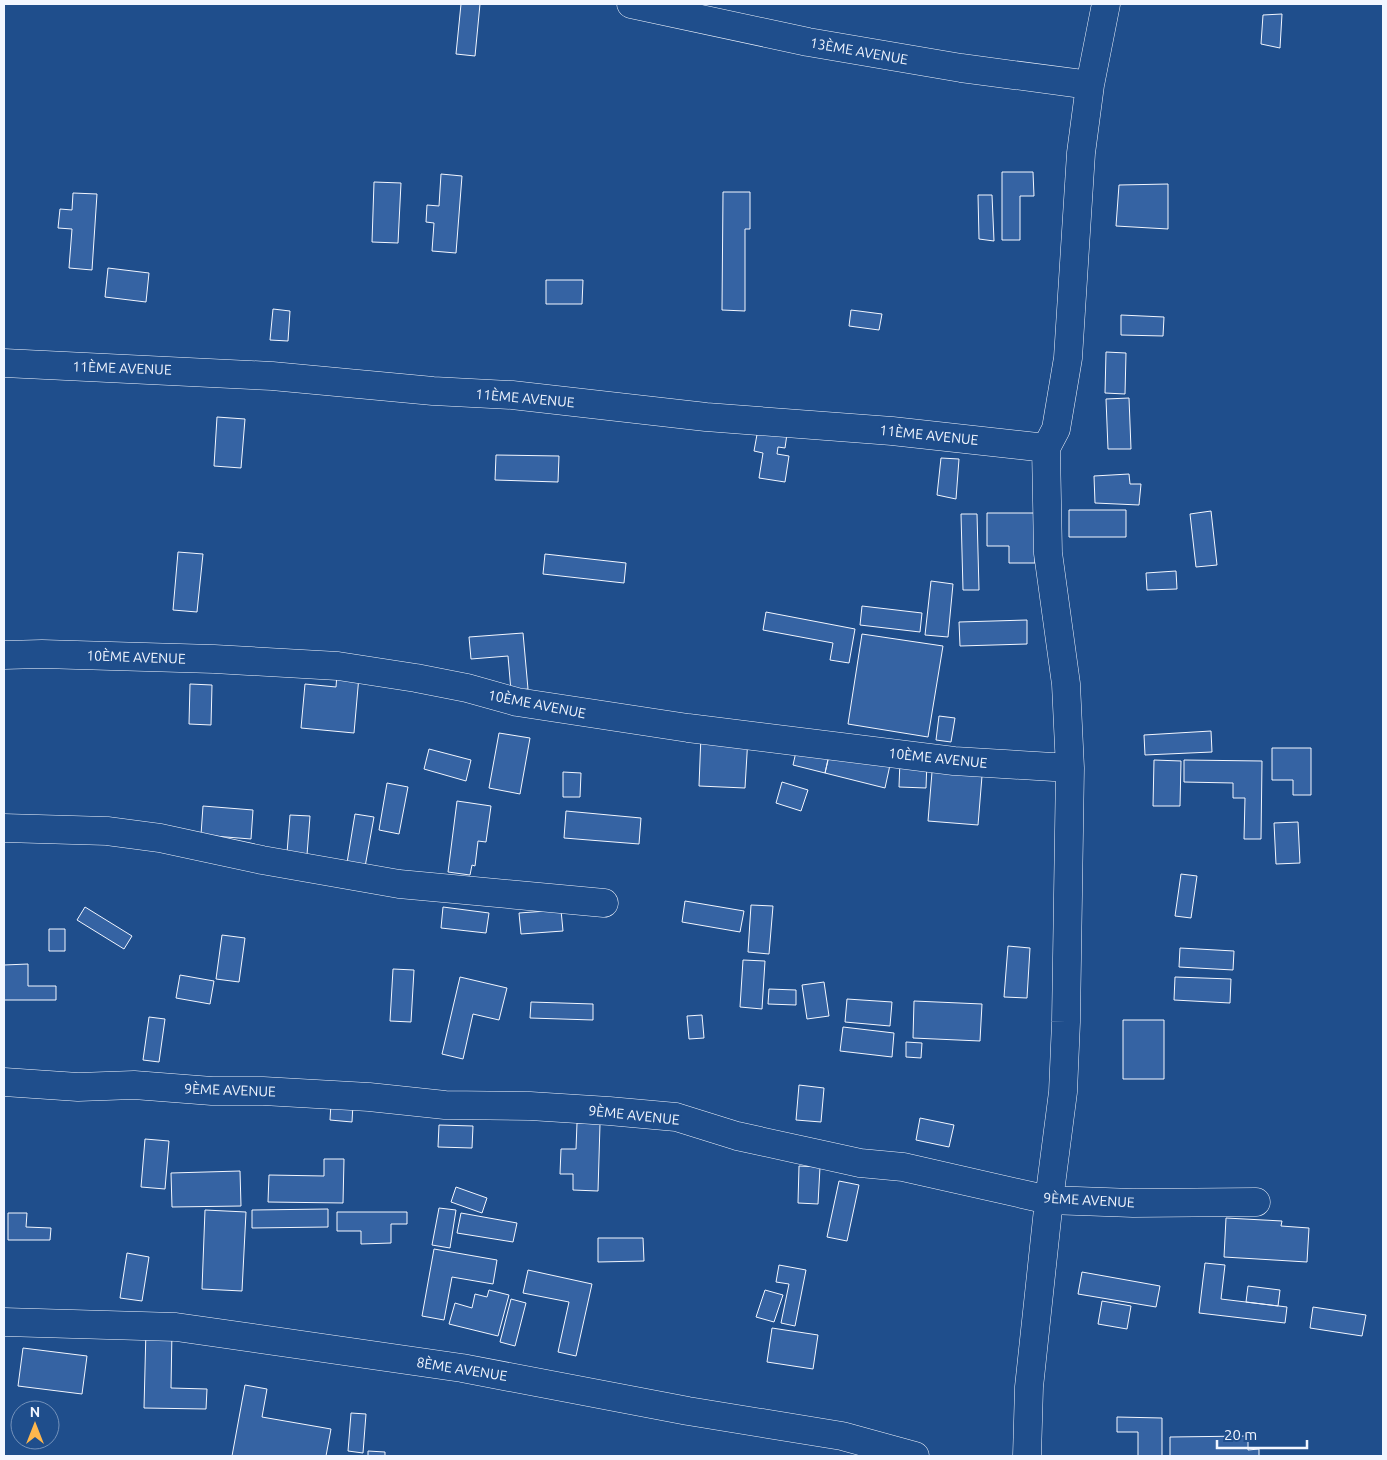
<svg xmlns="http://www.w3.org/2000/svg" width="1387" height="1460" font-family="Ubuntu,sans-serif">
<rect width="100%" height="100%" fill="#1f4e8c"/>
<path fill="#3563a3" stroke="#f2f6ff" d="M461,4H480L475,56L456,54Z
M1282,14L1280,48L1261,44L1263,15Z
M1002,172H1033L1034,196H1020V240H1002Z
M441,174L462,176L456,253L432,251L434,223L426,222L427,205L439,206Z
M374,182L401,183L398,243L372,242Z
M1168,184V229L1116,226L1119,185Z
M723,192H750V229H745V311L722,310Z
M73,193L97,194L92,270L69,268L72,229L58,228L60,209L72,210Z
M978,195H992L994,241L979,239Z
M108,268L149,273L146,302L105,297Z
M546,280H583L582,304H546Z
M273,309L290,311L288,341L270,340Z
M851,310L882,314L879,330L849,326Z
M1121,315L1164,317L1163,336L1121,335Z
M1106,352L1126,353L1125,394L1105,393Z
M1129,398L1131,449H1108L1106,399Z
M217,417L245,419L241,468L214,466Z
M758,429L787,434L785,448L778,447L777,454L789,456L785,482L759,478L763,453L754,451Z
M496,455L559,456L558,482L495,480Z
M941,458L959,459L956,499L937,495Z
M1129,474L1130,484H1141L1139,505L1095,503L1094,476Z
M1069,510H1126V537H1069Z
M1211,511L1217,565L1196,567L1190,514Z
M987,513H1035V563H1009V546H987Z
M961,514H977L979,590H963Z
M178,552L203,554L197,612L173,610Z
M545,554L626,563L624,583L543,574Z
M1176,571L1177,589L1147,590L1146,573Z
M931,581L953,584L948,637L925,635Z
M862,606L922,613L920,632L860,625Z
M766,612L855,629L849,663L830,660L833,643L763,630Z
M1027,620V644L960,646L959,622Z
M523,633L528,689L511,691L508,656L471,659L469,637Z
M862,634L943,646L928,737L848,724Z
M337,674L359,676L354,733L301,728L305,684L336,687Z
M190,684L212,685L211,725L189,724Z
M939,716L955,718L951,742L936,740Z
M1211,731L1212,752L1145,755L1144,735Z
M499,733L530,738L520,794L489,788Z
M701,735L748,737L745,788L699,786Z
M798,743L830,751L825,773L793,765Z
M1272,748H1311V795H1293V780H1272Z
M429,749L471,760L466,781L424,769Z
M830,751L890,765L885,788L825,773Z
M900,760L927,761L926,788L899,787Z
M1154,760L1181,761L1180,806H1153Z
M1184,760L1262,761L1261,839H1244L1245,798H1233V783L1184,782Z
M563,772L581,773L580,797H563Z
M932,772L982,776L978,825L928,821Z
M782,782L808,790L801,811L776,803Z
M387,783L408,787L399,834L379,830Z
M457,801L491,806L486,842L478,841L475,866L472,865L470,875L448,872Z
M203,806L253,810L251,839L201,835Z
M566,811L641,818L639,844L564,838Z
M355,814L374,817L365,867L347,863Z
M290,815L310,816L307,855L287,853Z
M1298,822L1300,863L1276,864L1274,823Z
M1181,874L1197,876L1191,918L1175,916Z
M685,901L744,911L740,932L682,922Z
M751,905L773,906L769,954L748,952Z
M85,907L132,936L124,949L77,920Z
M443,907L489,913L486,933L441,928Z
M561,910L563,931L521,934L519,913Z
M49,929H65V951H49Z
M222,935L245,938L239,982L216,979Z
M1008,946L1030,948L1027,998L1004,997Z
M1180,948L1234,951L1233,970L1179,967Z
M743,960L765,961L762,1009L740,1007Z
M28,964V986H56V1000H4V965Z
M393,969L414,970L411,1022L390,1021Z
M180,975L214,981L210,1004L176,998Z
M460,977L507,988L499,1020L473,1014L463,1059L442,1054Z
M1175,977L1231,979L1230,1003L1174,1000Z
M824,982L829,1016L807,1019L802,985Z
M769,989L796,990V1005L768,1004Z
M847,999L892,1002L890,1026L845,1022Z
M914,1001L982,1004L980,1041L913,1038Z
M531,1002L593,1004V1020L530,1018Z
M702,1015L704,1038L689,1039L687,1016Z
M149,1017L165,1019L159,1062L143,1060Z
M1123,1020H1164V1079H1123Z
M843,1027L894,1033L892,1057L840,1051Z
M906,1042L922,1043L921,1058L906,1057Z
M799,1085L824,1088L821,1122L796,1120Z
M331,1103L353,1104L352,1122L330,1120Z
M920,1118L954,1125L949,1147L916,1140Z
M577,1123L600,1124L598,1191L573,1190V1174H560L561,1149H576Z
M439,1125L473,1126L472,1148L438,1147Z
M145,1139L169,1141L165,1189L141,1187Z
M324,1159H344L343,1203L268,1202L269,1175L324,1176Z
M799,1166L820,1167L818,1204L798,1203Z
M240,1171L241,1206L172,1207L171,1173Z
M839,1181L859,1185L847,1241L827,1237Z
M456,1187L487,1198L482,1213L451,1202Z
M439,1208L456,1210L450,1248L432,1245Z
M328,1209V1227L252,1228V1210Z
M205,1210L246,1212L242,1291L202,1289Z
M337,1212H407V1224H391V1243L361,1244V1231H337Z
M8,1213H27L26,1227L51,1228L50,1240H8Z
M461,1213L517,1223L513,1242L457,1233Z
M1226,1218L1282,1221L1281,1226L1309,1228L1307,1262L1224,1257Z
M598,1238H643L644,1261L598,1262Z
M434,1249L497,1260L493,1284L452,1277L444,1320L422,1316Z
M127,1253L149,1257L142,1301L120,1298Z
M1205,1263L1225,1265L1221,1299L1287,1307L1285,1323L1199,1313Z
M779,1265L806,1270L795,1326L781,1323L789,1284L776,1282Z
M528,1270L592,1284L576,1356L558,1352L569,1302L523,1293Z
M1082,1272L1160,1286L1156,1307L1078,1294Z
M1248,1286L1280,1290L1278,1306L1246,1302Z
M489,1290L509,1295L498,1336L449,1324L455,1303L472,1308L475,1294L487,1297Z
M765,1290L783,1295L774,1322L756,1317Z
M511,1299L526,1303L515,1346L500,1342Z
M1102,1301L1131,1306L1127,1329L1098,1324Z
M1313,1307L1366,1315L1362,1336L1310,1328Z
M772,1328L818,1335L813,1369L767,1362Z
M146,1329L172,1330L171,1388L207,1389L206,1409L144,1408Z
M23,1348L87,1356L82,1394L18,1386Z
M245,1385L267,1389L262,1417L331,1429L326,1456H232Z
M351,1413L366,1414L363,1453L348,1451Z
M1117,1417L1162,1418V1456H1138V1432H1117Z
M1248,1436V1450L1259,1449V1456H1170V1437Z
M368,1451L385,1452V1456H368Z"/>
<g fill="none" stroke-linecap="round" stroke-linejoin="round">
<defs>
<path id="minor" d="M631,4L808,42L961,68L1090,85
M4,363L272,376L433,391L512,395L706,417L892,431L1046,448
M4,655L42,654L214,659L338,666L416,678L467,688L517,702L688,728L954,761L1070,768
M4,828L107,831L160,838L262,860L399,884L604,903
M4,1082L78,1087L134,1085L212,1091H263L369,1097L445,1105L530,1106L609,1111L676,1117L737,1136L860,1163L903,1167L1049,1200L1133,1203L1256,1202
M4,1322L176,1327L462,1368L688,1411L842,1436L915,1456
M1027,1456L1029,1387L1049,1200L1063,1092L1066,1022L1070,768L1066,684L1048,553L1046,448L1056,429L1068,358L1081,153L1090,85L1106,4"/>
</defs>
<use href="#minor" stroke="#f2f6ff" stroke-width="29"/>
<use href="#minor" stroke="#1f4e8c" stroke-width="28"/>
</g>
<g text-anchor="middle" stroke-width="4" stroke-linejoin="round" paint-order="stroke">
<g font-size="14" fill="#f2f6ff" stroke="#1f4e8c">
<text transform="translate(859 51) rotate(10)" y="5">13ÈME AVENUE</text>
<text transform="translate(122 368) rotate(2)" y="5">11ÈME AVENUE</text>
<text transform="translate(525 398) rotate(5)" y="5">11ÈME AVENUE</text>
<text transform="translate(929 435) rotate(6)" y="5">11ÈME AVENUE</text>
<text transform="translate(136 657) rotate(2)" y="5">10ÈME AVENUE</text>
<text transform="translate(537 704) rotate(11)" y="5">10ÈME AVENUE</text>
<text transform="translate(938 758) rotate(6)" y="5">10ÈME AVENUE</text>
<text transform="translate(230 1090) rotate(2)" y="5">9ÈME AVENUE</text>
<text transform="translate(634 1115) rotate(6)" y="5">9ÈME AVENUE</text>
<text transform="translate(1089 1200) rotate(3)" y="5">9ÈME AVENUE</text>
<text transform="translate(462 1369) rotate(9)" y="5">8ÈME AVENUE</text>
</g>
</g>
<rect width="1387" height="1460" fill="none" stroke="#f2f6ff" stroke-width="10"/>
<g transform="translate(35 1425)"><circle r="24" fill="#1f4e8c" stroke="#7391ba"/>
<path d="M0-4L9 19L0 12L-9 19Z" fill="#ffb74d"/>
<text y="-8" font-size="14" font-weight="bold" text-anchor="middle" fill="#f2f6ff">N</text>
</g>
<path d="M1217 1440v8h90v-8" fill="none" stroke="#f2f6ff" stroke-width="2.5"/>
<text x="1224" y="1440" font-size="15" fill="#f2f6ff" stroke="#1f4e8c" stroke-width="4" paint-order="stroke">20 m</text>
</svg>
